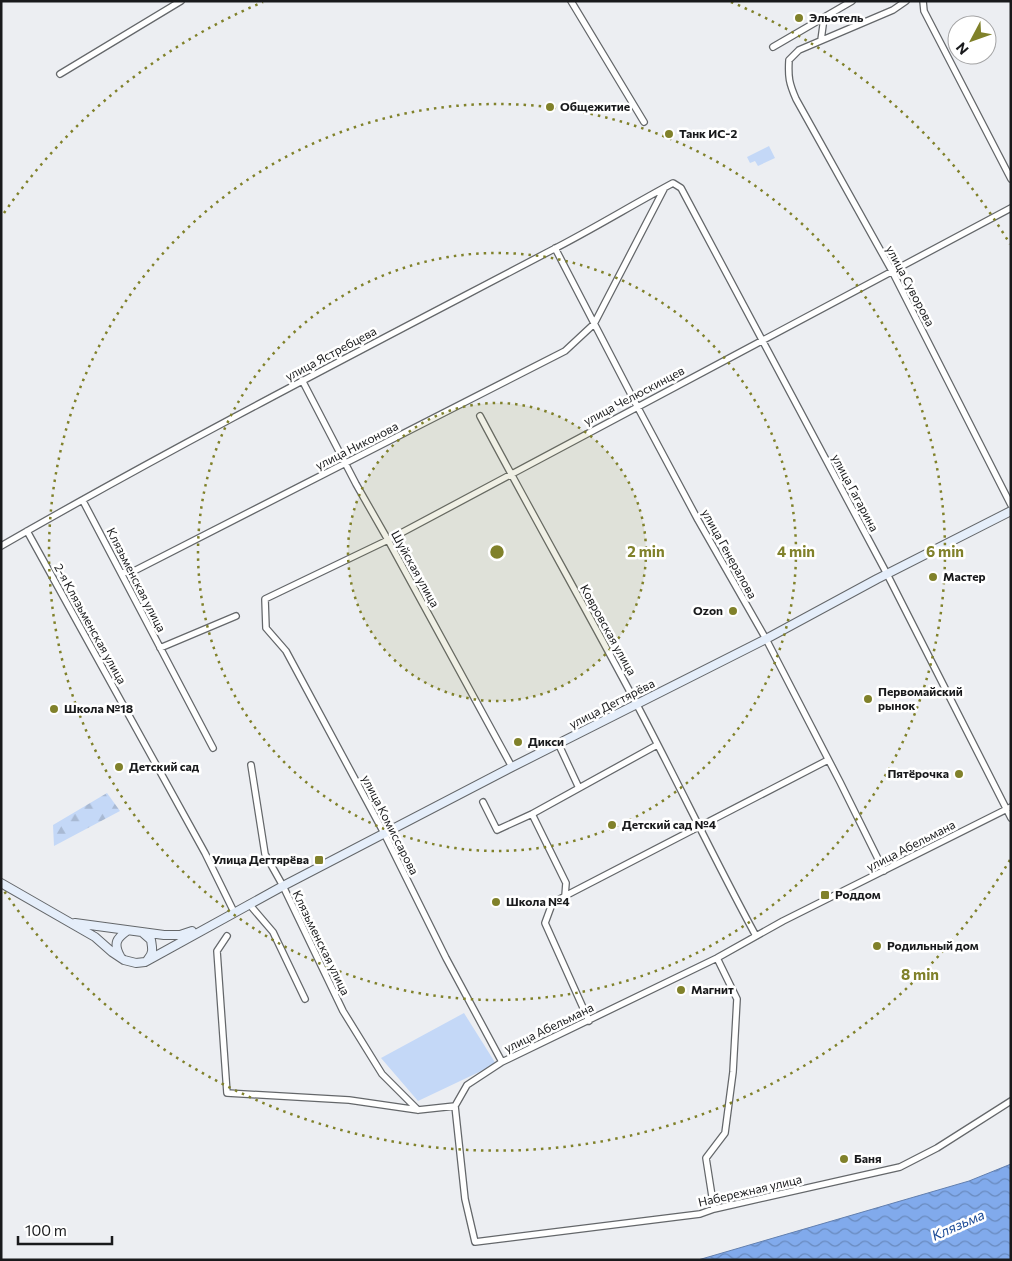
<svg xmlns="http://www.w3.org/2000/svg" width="1012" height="1261" font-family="Commissioner,sans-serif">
<defs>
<pattern id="forest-firs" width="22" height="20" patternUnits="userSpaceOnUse" patternTransform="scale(1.25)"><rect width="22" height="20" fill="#c4d8f7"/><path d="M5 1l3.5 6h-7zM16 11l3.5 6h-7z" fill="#a8b9d3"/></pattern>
<pattern id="water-waves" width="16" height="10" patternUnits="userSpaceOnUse" patternTransform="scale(1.25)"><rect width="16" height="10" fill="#81aaec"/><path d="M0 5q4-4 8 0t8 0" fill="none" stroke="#698abe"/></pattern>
</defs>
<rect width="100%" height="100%" fill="#eceef2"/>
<path fill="url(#forest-firs)" d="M107,793L120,811L54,846L53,825Z"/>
<path fill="#c4d8f7" d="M769,146L775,158L758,166L755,161L750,163L747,157Z
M464,1013L496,1064L418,1101L381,1058Z"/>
<path fill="url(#water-waves)" stroke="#627fae" d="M1011,1164V1260H698L969,1181Z"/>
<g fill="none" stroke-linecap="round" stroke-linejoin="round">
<defs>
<path id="street" d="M571,1L644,122
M906,1L893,10L799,50L789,60C788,77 789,83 796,99L892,271L1011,505
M923,1L924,11L1011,179
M821,40L824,18
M773,47L852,1
M60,74L181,1
M555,248L637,406L698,520L766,639L840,782L884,871
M302,380L356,484L388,540L512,767
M480,416C531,512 585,607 636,703C677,780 714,859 756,936
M83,501L213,748
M27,531L205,853L234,912
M1,546C182,442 367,347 552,250C593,229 632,205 673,183L681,188L887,574L1011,818
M122,573L136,570L565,351L594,324L664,189
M160,648L236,616
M558,743L579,788
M251,765L265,854L283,886L343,1011L382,1074L418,1110
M483,802L497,830L532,814L657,745
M532,814L566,883L565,896L552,904L545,923L589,1021
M565,896L828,760
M249,904L273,932L305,999
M227,936L217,951L227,1093L349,1100L418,1110L455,1106L467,1085L502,1062L717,958L783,921L1011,807
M502,1062L446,958L384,833L286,651L266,628L265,599L388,540L1011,208
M455,1106L465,1199L475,1242L700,1214L714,1209L900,1167L937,1148L1011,1101
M714,1209L706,1158L725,1133L733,1072L737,999L717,958"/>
<path id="secondary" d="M1,883L95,937L112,952L124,960L136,963L145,962L283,886L512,767L766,639L877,579L1011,511
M75,923L164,935H180L192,931
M143,933L151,940C152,947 154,953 148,959
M120,956C113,943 117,938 127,931"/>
</defs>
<use href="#street" stroke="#64676a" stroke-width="8"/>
<use href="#secondary" stroke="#64676a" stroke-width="10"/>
<use href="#street" stroke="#fff" stroke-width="5.5"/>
<use href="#secondary" stroke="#e5eefa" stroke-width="8"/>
</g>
<circle cx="497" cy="552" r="149" fill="#80812a" fill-opacity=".12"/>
<g fill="none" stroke="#80812a" stroke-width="2.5" stroke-dasharray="2.5 5">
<circle cx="497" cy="552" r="149"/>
<circle cx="497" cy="552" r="299"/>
<circle cx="497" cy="552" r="448"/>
<path d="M1010 860A598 598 0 0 1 4 891M4 213A598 598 0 0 1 263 2M731 2A598 598 0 0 1 1010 244"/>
</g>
<g fill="#80812a" stroke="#fff" stroke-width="2">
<circle cx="799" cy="18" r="5"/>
<circle cx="550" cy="107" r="5"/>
<circle cx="669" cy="134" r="5"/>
<circle cx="933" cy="577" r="5"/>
<circle cx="733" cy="611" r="5"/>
<circle cx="868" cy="699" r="5"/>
<circle cx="54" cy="709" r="5"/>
<circle cx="518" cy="742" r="5"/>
<circle cx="119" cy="767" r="5"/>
<circle cx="959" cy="774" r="5"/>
<circle cx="612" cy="825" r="5"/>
<rect x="314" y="855" width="10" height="10" rx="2.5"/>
<rect x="820" y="890" width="10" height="10" rx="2.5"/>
<circle cx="496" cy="902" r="5"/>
<circle cx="877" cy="946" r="5"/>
<circle cx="681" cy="990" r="5"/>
<circle cx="844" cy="1159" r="5"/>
</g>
<g text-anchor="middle" stroke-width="5" stroke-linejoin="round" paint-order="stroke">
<g font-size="12" font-weight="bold" fill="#191a1c" stroke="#fff" text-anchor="start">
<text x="809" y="22">Эльотель</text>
<text x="560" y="111">Общежитие</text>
<text x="679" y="138">Танк ИС-2</text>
<text x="943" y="581">Мастер</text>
<text x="723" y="615" text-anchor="end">Ozon</text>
<text x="878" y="696">Первомайский<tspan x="878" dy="14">рынок</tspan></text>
<text x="64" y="713">Школа №18</text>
<text x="528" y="746">Дикси</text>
<text x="129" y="771">Детский сад</text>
<text x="949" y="778" text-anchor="end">Пятёрочка</text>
<text x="622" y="829">Детский сад №4</text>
<text x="309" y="864" text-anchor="end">Улица Дегтярёва</text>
<text x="835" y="899">Роддом</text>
<text x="506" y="906">Школа №4</text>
<text x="887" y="950">Родильный дом</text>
<text x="691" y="994">Магнит</text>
<text x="854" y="1163">Баня</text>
</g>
<g font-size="12" fill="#191a1c" stroke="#fff">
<text transform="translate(910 286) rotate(62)" y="4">улица Суворова</text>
<text transform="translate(331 354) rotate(-28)" y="4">улица Ястребцева</text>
<text transform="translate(634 396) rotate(-28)" y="4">улица Челюскинцев</text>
<text transform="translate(357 446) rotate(-27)" y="4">улица Никонова</text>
<text transform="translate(855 493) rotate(62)" y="4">улица Гагарина</text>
<text transform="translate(729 554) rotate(61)" y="4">улица Генералова</text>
<text transform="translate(415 569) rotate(61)" y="4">Шуйская улица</text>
<text transform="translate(136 580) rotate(63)" y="4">Клязьменская улица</text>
<text transform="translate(90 624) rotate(61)" y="4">2-я Клязьменская улица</text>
<text transform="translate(608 630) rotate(61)" y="4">Ковровская улица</text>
<text transform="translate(612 704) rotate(-27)" y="4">улица Дегтярёва</text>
<text transform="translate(390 825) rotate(63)" y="4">улица Комиссарова</text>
<text transform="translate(911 846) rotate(-27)" y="4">улица Абельмана</text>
<text transform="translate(321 943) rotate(64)" y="4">Клязьменская улица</text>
<text transform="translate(549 1028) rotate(-26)" y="4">улица Абельмана</text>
<text transform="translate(750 1191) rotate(-13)" y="4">Набережная улица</text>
</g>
<g font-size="14" font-style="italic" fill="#184895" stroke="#fff">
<text transform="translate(958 1225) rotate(-24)" y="5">Клязьма</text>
</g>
</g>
<circle cx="497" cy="552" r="8" fill="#80812a" stroke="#fff" stroke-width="2.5"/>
<g font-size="15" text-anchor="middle" font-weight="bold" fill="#80812a" stroke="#fff" stroke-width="5" stroke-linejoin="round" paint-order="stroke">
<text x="646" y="557">2 min</text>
<text x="796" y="557">4 min</text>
<text x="945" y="557">6 min</text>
<text x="920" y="980">8 min</text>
</g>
<rect width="1012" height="1261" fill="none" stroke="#191a1c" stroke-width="5"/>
<g transform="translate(972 40) rotate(229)"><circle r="24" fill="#ffffff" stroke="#a3a3a4"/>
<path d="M0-4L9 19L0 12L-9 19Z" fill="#80812a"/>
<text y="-8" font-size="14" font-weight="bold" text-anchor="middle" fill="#191a1c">N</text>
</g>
<path d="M18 1236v8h94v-8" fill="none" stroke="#191a1c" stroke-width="2.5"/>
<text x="25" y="1236" font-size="15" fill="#191a1c" stroke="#ffffff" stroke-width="4" paint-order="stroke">100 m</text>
</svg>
